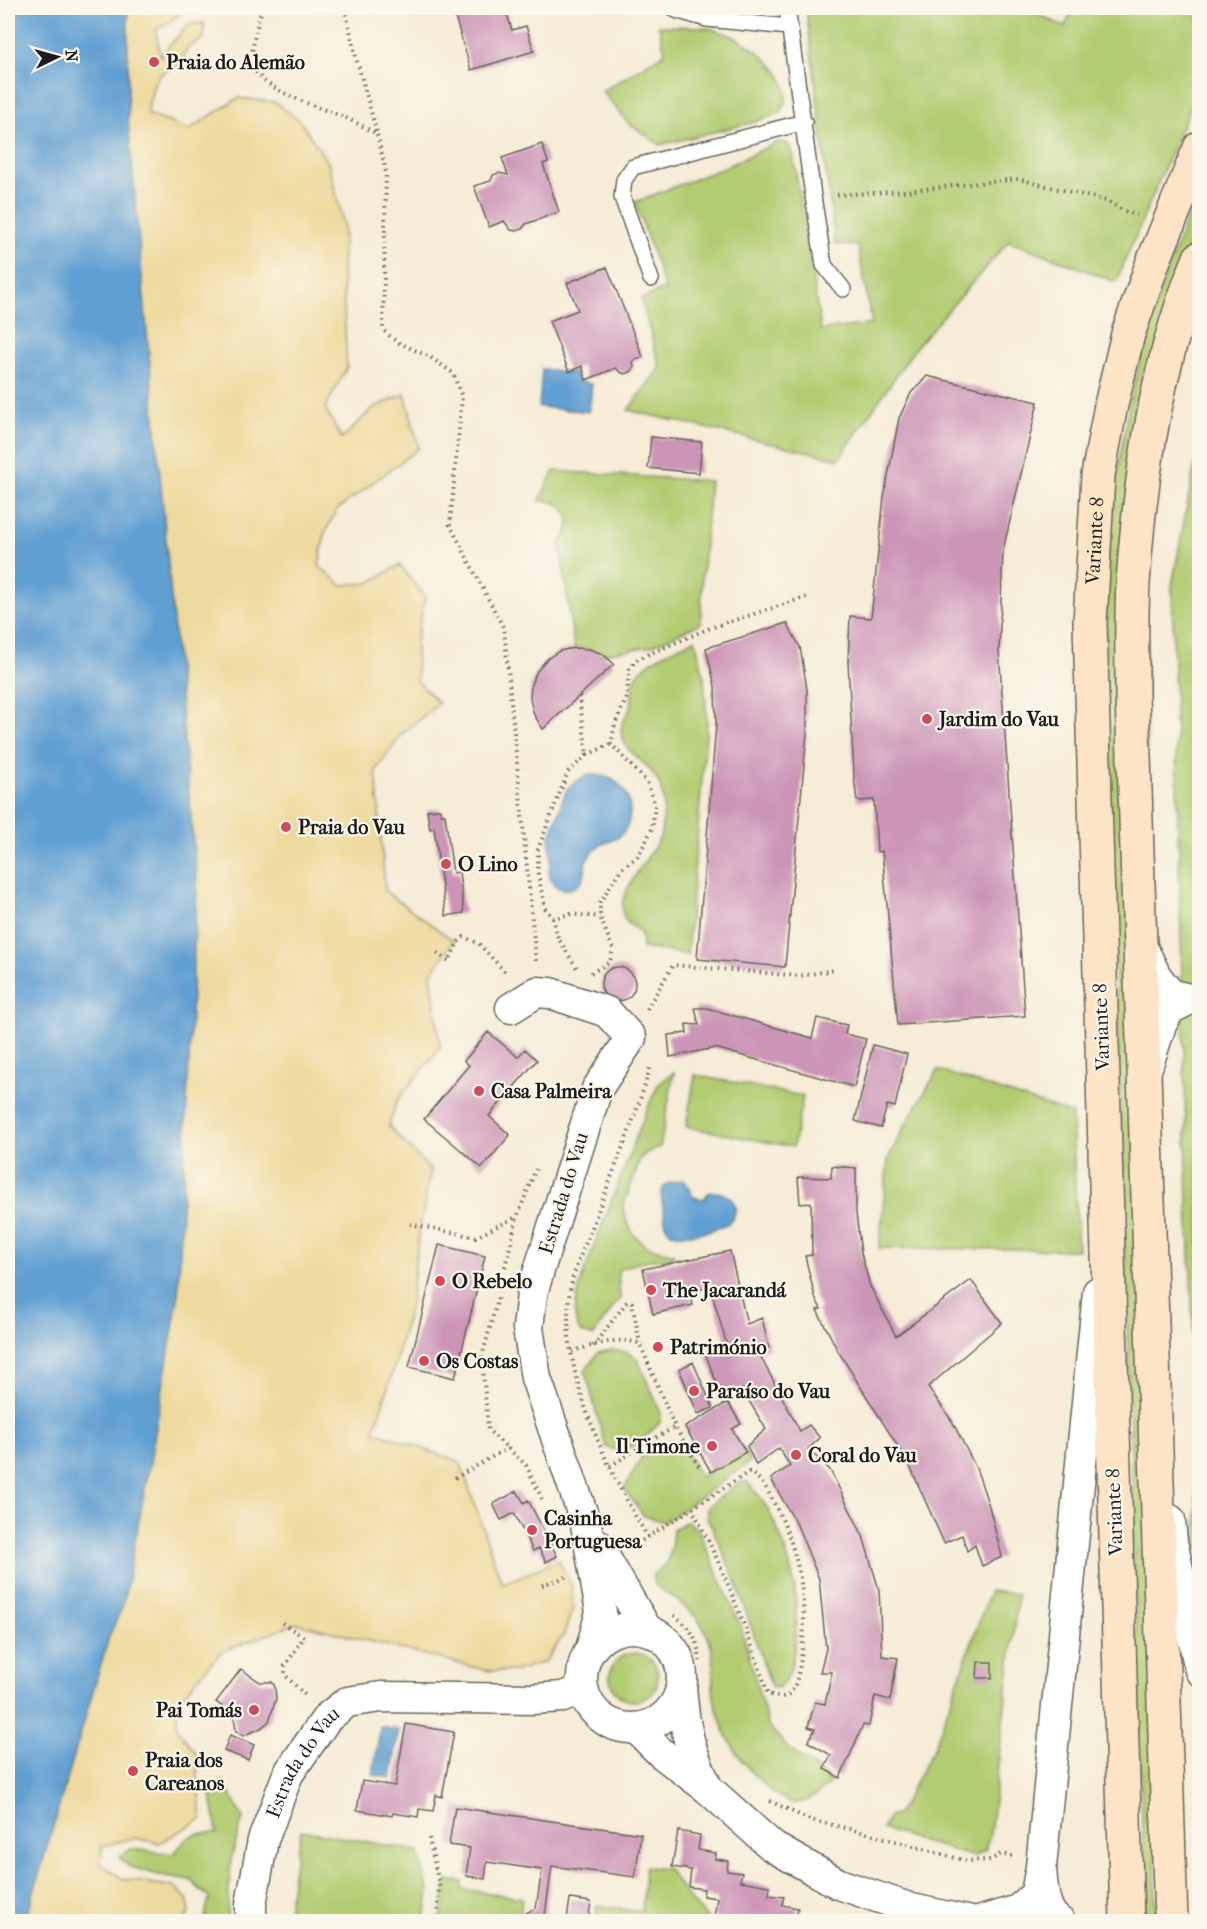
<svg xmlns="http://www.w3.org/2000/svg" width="1207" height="1929" font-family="'IM FELL French Canon',serif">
<rect width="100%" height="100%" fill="#fbf7ec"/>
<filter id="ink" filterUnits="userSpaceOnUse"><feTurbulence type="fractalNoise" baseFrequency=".0167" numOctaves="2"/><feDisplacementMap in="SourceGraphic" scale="12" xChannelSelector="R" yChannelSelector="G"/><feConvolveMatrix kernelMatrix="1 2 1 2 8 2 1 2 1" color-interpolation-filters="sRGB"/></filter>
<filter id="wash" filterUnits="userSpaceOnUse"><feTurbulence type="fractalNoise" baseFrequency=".008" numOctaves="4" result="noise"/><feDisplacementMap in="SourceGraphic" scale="24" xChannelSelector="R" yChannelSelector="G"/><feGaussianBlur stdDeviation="1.35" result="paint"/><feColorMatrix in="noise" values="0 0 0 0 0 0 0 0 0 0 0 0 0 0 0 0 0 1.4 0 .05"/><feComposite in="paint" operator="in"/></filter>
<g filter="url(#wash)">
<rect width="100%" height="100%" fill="#f6ecd7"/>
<path fill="#b2cc72" stroke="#677447" stroke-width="1.5" d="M806,8H1027L1064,27L1074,8H1199V87L1116,282L1009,241L916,347L839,459L628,410L660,368L641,299L665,289L635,202L721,169L778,142L787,143L793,154L821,330L872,324L858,246L835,244Z
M659,26C678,27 701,25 719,31C744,38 791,70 786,100C785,104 782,109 780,113L755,122L660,145L628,123L602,91L665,53Z
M1199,186V221L1180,268L1144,396L1156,1921L1145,1922L1120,1091L1105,703L1107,558L1116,479L1129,405L1145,339L1166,273Z
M1199,441V1554L1197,1547L1194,1355L1187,1173L1172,586Z
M554,471L710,481L702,580L701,623L651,646L603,654L589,649L574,648L560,543C578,522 567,498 539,501Z
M695,639L704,676L707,723L687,954L642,948L641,933C637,929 631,926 627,922C608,899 652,857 660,837C662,831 662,824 663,819C665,802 662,784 651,771C640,758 624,751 621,732C620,722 628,715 631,706C633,699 631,691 633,684C642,659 674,650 695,639Z
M938,1070L1072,1114L1078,1250L879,1248L888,1159L903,1129Z
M674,1072L660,1147L646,1153L640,1159L623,1207L625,1217L634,1235L646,1246L674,1254L670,1259C651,1257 636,1263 618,1270L620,1298L593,1336C590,1335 586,1335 583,1333C567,1324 580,1286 584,1272L647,1109L658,1085Z
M695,1075L803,1096L793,1147L686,1127Z
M612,1350L627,1352L637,1358L661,1413L660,1423C644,1437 628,1457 606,1447L585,1371L598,1353Z
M660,1443C686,1442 689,1457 700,1477L746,1452L750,1462L665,1522L644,1516L624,1489L642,1456Z
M740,1482H747C761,1495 769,1511 777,1528C795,1570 800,1605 794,1651C792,1664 790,1680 778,1688L771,1686L735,1579L711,1525L707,1518V1507Z
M687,1521L698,1529L741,1627L768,1725L787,1747L832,1781C822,1790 808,1805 793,1803C785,1801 775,1794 769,1789C742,1766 723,1737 715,1702C709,1678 718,1658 707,1635C697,1611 675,1600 655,1585L653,1574C672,1563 671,1550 673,1530Z
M990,1591L1018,1594L990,1834L985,1850L974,1857L882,1829L890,1816L897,1815L934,1748Z
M610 1677a24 24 0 1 1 48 0a24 24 0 1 1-48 0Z
M223,1781L243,1818L231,1859L227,1921H204L209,1898L190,1880L154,1874L128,1866L119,1857L131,1849L174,1854C189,1833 193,1833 217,1833L211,1794Z
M301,1830L418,1851L429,1891L425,1921H287L293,1873Z
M645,1867L668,1869L686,1895L710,1921H595L597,1905L642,1912Z
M447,1880L463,1882L462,1889L522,1898L520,1921H441Z"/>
<path fill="#eeda9e" stroke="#857b5d" stroke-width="1.5" d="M35,8H186L171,21L156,30L160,56L188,25L204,23V38L188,47L179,66C151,71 153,90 147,114L189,130L238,98L275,102L299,120L328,162L344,226L342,268L347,367L325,408L342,439L373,408L405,394L419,448L337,510L325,532L319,566L342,585L369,583L400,565L425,597L416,641L417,681L439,703L402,734L376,770L385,891L454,941L431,974L440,1048L396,1102L389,1126L431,1171L420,1225L410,1304L395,1365L374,1431L460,1462L502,1584L559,1560L572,1587L573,1608L564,1634L546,1661L516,1671H489L297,1623L221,1652L177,1702V1729L197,1754L198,1787L202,1819L159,1843L134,1838L102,1846L101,1864L123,1879L175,1887L187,1899L190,1913L184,1921L8,1922Z"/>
<path fill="#609fd2" stroke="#3e5e77" stroke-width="1.5" d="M8,8H128V120L197,884L178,1299L150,1462L123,1605L109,1637L25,1922L8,1921Z
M542,369L576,373L577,381L592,384L589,412L539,407Z
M590,775C599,775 606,776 613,780C631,791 636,818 622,834C616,841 608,841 601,845C595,848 589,857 585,862C589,890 559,899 550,878C547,871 551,866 551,860C551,852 549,844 550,837C552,829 555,822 558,815C565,792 565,783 590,775Z
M683,1180L687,1184L693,1197L704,1199L708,1193C719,1190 732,1195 736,1207L733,1220C718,1231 689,1237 671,1233L666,1226L661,1195L663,1188L667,1184Z
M380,1727L399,1730L391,1778L373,1775Z"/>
<g id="blocks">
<path fill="#cc95b7" d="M459,8H505L512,30L526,26L534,51L471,70L453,10Z
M542,144L548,162L543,164L559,212L526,224L522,229L516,231L511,230L504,221L489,227L474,186L491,181L493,175L499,173L508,175L502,158Z
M607,267L643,357L633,361L634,367L631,372L625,374L620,372L616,368L586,380L582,366L569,372L549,321L578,310L567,283Z
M927,376L1038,402L1003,550L999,651L1025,1016L898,1025L882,851L877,852L874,800L857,801L854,777L848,662L850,616L871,618L884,497L899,418L911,393Z
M651,437L702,442L699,473L648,468Z
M787,623L800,647L807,689V733L785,967L697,959L716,725L715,686L706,648Z
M574,648L589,649L603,654L614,664L543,729L534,715L530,699L531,684L537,671L547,659L559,651Z
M440,809L441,814H445L453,873L459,872L464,913L446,916L434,828L430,829L427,810Z
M601 984a17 17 0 1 1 34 0a17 17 0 1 1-34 0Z
M695,1008H707L812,1038L817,1018L847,1025L845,1034L866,1039L854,1087L715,1048L670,1057L668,1035L687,1033L686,1024L699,1025Z
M488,1032L518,1057L525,1049L537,1060L489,1116L510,1135L482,1168L424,1119L469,1065L464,1061Z
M873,1045L907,1054L895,1107L887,1105L881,1128L855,1121Z
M832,1166L856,1168V1213L861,1253L870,1286L896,1336L971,1280L1002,1323L928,1387L952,1421L976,1468L989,1506L1002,1557L982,1566L975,1545L967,1551L962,1535L944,1543L909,1464L838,1351L817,1310L821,1309L815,1297L805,1256L812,1255L811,1203L800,1204L798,1177L831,1178Z
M439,1245L485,1256L455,1378L409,1367Z
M730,1251L747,1324L762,1318L769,1348L758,1352L800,1431L809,1425L820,1438L808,1449L830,1470L863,1536L879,1590L882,1656L898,1658L890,1700L875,1696L869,1726L863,1725L840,1778L824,1769L831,1755L808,1742L815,1729L808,1727L815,1702L825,1704L832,1672H820L826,1649L819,1579L797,1525L771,1479L790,1466L779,1448L756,1465L747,1446L766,1429L742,1389L722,1397L705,1353L727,1345L710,1287L690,1292L693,1305L653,1314L643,1269Z
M693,1362L713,1408L698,1414L679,1369Z
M728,1402L741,1424L732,1429L746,1452L711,1472L685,1427Z
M517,1491L524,1503L528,1500L557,1556L546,1562L539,1548L533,1551L514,1513L501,1520L493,1504Z
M978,1662H992V1678H977Z
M241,1669L260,1682H272L275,1687L276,1699L269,1721L261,1728L243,1736L236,1731L234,1715L216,1702Z
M406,1724L454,1732L442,1797L436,1795L433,1811L419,1809L418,1817L393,1813L392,1816L357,1810L362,1781L395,1786Z
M230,1735L254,1745L248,1760L224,1751Z
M455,1807L641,1834L635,1877L552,1866L544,1922H525L526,1913L536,1908L542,1870L487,1862L485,1879L466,1876L470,1848L449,1845Z
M678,1831L700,1835L698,1850L716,1853L715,1859L728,1861L727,1871L742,1873L740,1881L770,1886L769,1895L784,1897L782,1905L798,1908L796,1918L813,1922H737L714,1917L717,1898L703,1896L704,1889L689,1887L691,1870L672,1867Z
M570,1899L591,1902L588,1922L567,1919Z"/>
</g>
</g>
<g filter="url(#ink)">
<use href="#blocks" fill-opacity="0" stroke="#68655d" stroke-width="1.5"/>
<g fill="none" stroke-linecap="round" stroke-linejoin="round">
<defs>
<path id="service" d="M674,8L676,10L707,19L789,27
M787,8L813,196L824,265L843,289
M651,279L622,197L624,180L633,167L804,122"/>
<g id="minor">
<path d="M1140,943L1156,976L1171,995L1190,999"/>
<path d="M511,1008L537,992L550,993L607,1012L631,1038L597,1089L540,1267L532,1294L528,1328L536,1378L586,1524L601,1612L591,1649"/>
<path d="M1146,1070L1161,1025L1170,1009L1190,999"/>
<path d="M1170,1520L1172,1542L1200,1670"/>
<path d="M597,1544L647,1630"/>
<circle cx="632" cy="1678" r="50"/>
<path d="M681,1686C684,1727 689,1748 706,1785"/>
<path d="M636,1728L661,1753L707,1788L773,1847L839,1884L912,1909L971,1922"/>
<path d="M1041,1870C1043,1887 1043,1912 1060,1922"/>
<path id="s1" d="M251,1922V1904L263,1840L288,1774L327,1718L347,1702L381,1697L532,1699L563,1697L583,1689"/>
<path d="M978,1922L1018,1910L1036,1894L1041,1867L1098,1292"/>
</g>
<g id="secondary">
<path id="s2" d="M1127,1922L1090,623L1098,475L1111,405L1128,334L1153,262L1200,148"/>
<path d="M1171,1922L1132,694C1132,657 1131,620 1133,584C1140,474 1157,359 1200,258"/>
</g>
</defs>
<use href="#service" stroke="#68655d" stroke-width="18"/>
<use href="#minor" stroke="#68655d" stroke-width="33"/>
<use href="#secondary" stroke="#68655d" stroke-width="36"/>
<path stroke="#68655d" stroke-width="4" stroke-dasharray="1.5 4.5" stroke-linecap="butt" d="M262,8C258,25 251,44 252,62C255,89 322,108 344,117C355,122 366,128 377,134L386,172L383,330L397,342L430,357L453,373L462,397L450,525L504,629L536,961
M345,8L355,54L377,133
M837,195L905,191L1018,179L1107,201L1124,211L1137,215
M579,696L587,755L611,744
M587,755L568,772L538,849V874L545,908L553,918L570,914L600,917
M553,918L558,938L578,970
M437,953L449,961L458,942L464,937L478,943L507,974
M591,973L610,962L613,949L600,917V902L621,869L638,856L652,829L655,805L647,782L611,744L615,724L626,699L630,669L635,661L640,658L710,628L810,596
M647,1009L673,965L800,976L833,970
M410,1224L476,1237L516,1217
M505,1267L517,1217L536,1169
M498,1298L482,1357L488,1430L526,1465L542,1499
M593,1346L626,1303L629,1301L632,1303L640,1343
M572,1351C594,1346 619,1335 640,1344L675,1427L700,1468
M610,1466L657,1437L675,1427
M455,1478L508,1448
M648,1537C607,1471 551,1356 573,1277C579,1258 587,1240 594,1222C613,1171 635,1120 650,1068
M632,1547C671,1522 710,1497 749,1472C764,1481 766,1488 774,1503C800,1551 810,1609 800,1664C798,1674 797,1686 789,1694C783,1699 775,1696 768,1694C747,1630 724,1568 692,1509
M542,1585L566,1577
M674,1615C693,1630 697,1638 700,1661
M282,1623L304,1637L285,1666V1675L307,1697
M770,1801L810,1820L863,1832L967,1861L990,1860L1001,1854L1012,1856
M429,1838L439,1884L437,1922"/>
<use href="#service" stroke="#fff" stroke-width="15"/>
<use href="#minor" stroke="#fff" stroke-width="30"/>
<use href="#secondary" stroke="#fee4c6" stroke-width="33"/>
</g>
</g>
<g fill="#d1495b" stroke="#fbf7ec" stroke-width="2">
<circle cx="154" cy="62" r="6"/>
<circle cx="927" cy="719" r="6"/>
<circle cx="286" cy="827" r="6"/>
<circle cx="446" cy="864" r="6"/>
<circle cx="479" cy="1091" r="6"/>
<circle cx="440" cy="1281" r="6"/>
<circle cx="651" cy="1290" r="6"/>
<circle cx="658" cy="1347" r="6"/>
<circle cx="424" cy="1361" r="6"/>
<circle cx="694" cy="1391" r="6"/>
<circle cx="712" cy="1446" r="6"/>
<circle cx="796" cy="1455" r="6"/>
<circle cx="532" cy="1530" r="6"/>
<circle cx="254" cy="1710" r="6"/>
<circle cx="133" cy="1771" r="6"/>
</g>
<g text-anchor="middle" stroke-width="4.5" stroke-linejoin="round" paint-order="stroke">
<g font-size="20" font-weight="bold" fill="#1c1c1c" stroke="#fbf7ec" text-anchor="start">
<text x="166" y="69">Praia do Alemão</text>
<text x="939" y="726">Jardim do Vau</text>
<text x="298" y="834">Praia do Vau</text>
<text x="458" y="871">O Lino</text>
<text x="491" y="1098">Casa Palmeira</text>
<text x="452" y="1288">O Rebelo</text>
<text x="663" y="1297">The Jacarandá</text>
<text x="670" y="1354">Património</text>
<text x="436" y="1368">Os Costas</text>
<text x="706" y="1398">Paraíso do Vau</text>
<text x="700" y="1453" text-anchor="end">Il Timone</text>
<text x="808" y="1462">Coral do Vau</text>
<text x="544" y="1525">Casinha<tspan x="544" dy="23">Portuguesa</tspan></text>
<text x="242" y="1717" text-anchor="end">Pai Tomás</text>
<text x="145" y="1767">Praia dos<tspan x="145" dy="23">Careanos</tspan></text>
</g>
<g font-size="20" fill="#1c1c1c" stroke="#fbf7ec">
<text dy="7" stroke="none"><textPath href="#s2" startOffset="1382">Variante 8</textPath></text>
<text transform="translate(1101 1027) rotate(-92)" y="7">Variante 8</text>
<text transform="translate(563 1193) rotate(-73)" y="7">Estrada do Vau</text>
<text transform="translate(1114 1512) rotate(-92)" y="7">Variante 8</text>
<text dy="7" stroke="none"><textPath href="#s1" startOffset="171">Estrada do Vau</textPath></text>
</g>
</g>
<rect width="1207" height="1929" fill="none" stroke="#fbf7ec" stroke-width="30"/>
<g transform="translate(57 57) rotate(85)" stroke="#fbf7ec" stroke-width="4.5" paint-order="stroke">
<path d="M0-4.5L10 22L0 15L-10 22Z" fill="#1c1c1c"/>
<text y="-9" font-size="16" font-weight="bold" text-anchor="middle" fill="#1c1c1c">N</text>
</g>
</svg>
